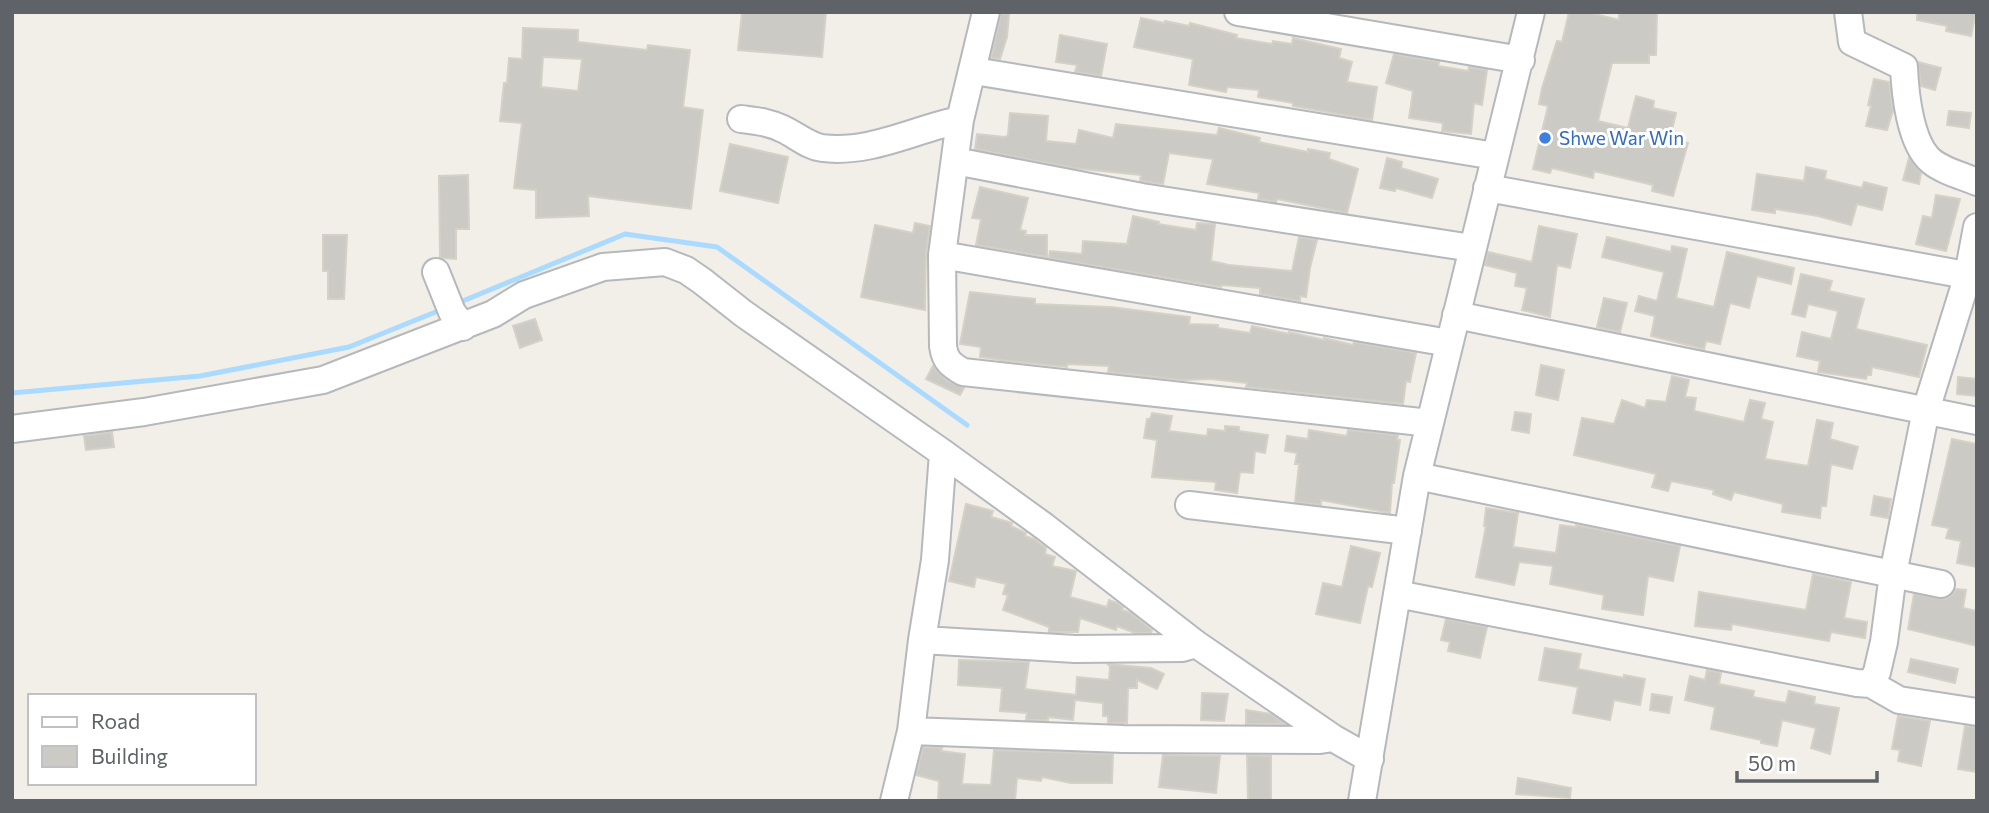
<svg xmlns="http://www.w3.org/2000/svg" width="1989" height="813" font-family="Commissioner,sans-serif">
<rect width="100%" height="100%" fill="#f1efe8"/>
<g fill="none" stroke-linecap="round" stroke-linejoin="round">
<path stroke="#aadaff" stroke-width="5" d="M458,303L625,234L717,247L967,425
M12,393L200,376L349,347L443,309"/>
</g>
<path fill="#cccac5" stroke="#d6d1c6" stroke-width="2" fill-rule="evenodd" d="M742,12H826L822,57L738,50Z
M1569,12H1587L1619,20V12H1657L1656,55H1649V63H1612L1598,121L1628,128L1636,96L1654,101L1653,108L1676,113L1670,139L1688,143L1673,196L1652,191L1653,185L1594,171L1593,178L1552,168L1550,173L1533,169L1548,106L1539,104L1542,88L1557,41L1562,42Z
M1917,12H1976L1971,36L1946,31L1947,26L1917,20Z
M1001,13L1009,14L1007,37L1000,59L991,58Z
M1141,18L1164,23L1165,21L1189,26L1190,23L1237,35L1236,38L1272,44L1273,41L1292,44L1293,38L1341,49L1339,58L1352,62L1347,82L1377,87L1372,120L1293,106V103L1258,97L1259,90L1227,87L1226,92L1189,85L1193,59L1134,47Z
M523,28L578,30V42L647,50L648,45L690,50L683,107L703,110L691,209L588,196L589,216L536,218V190L514,188L522,123L500,121L504,83H507L509,58L522,59ZM543,57L582,59L578,91L541,87Z
M1060,35L1107,44L1101,76L1075,72L1077,65L1056,62Z
M1394,54L1439,62L1438,66L1468,71L1469,67L1487,70L1482,105L1474,103L1471,134L1442,131L1443,123L1409,118L1413,91L1386,83Z
M1918,62L1941,68L1935,90L1921,86Z
M1874,79L1889,82L1893,111L1887,130L1866,126L1871,106L1868,105Z
M1949,111L1971,113L1969,128L1947,125Z
M1010,113L1048,116L1046,141L1076,144L1079,130L1113,138L1116,124L1217,135L1219,128L1260,138L1259,142L1308,152V149L1330,153L1329,159L1358,169L1347,213L1277,199L1276,202L1258,199L1259,193L1207,184L1213,159L1169,153L1163,184L1140,181L1141,175L1073,168L975,149L977,134L1005,137L1008,135Z
M730,144L788,157L778,203L720,191Z
M1387,158L1402,162L1401,168L1438,179L1432,198L1396,188L1395,191L1380,188Z
M1909,158L1921,173L1919,184L1903,180Z
M1806,167L1826,171L1825,179L1862,188L1864,182L1887,188L1882,210L1857,204L1851,225L1818,216L1775,209V213L1752,210L1757,174L1804,181Z
M468,175L469,229H456V259L443,258L440,257L439,176Z
M980,187L1028,198L1020,230L1026,231L1025,235H1047V257L976,245L981,219L972,218Z
M1936,195L1960,199L1946,251L1916,244L1923,216L1932,218Z
M1133,216L1159,222L1158,224L1196,230L1197,223L1215,224L1211,261L1229,265L1292,271L1299,237L1317,240L1310,268L1306,297L1300,296V301L1260,294V288L1222,285L1221,287L1049,258L1050,251L1082,254L1083,241L1127,244Z
M915,223L930,226L926,253L925,310L861,297L875,225L913,233Z
M1539,226L1577,234L1570,268L1557,265L1550,317L1522,310L1527,288L1515,286L1517,273L1485,265L1488,252L1532,262Z
M323,235H347L344,299H328V271H323Z
M1607,237L1671,252L1672,246L1687,249L1676,298L1714,307L1727,252L1794,268L1791,284L1757,276L1749,308L1730,303L1720,344L1706,341L1704,349L1651,336L1655,316L1635,311L1639,296L1657,301L1664,272L1602,257Z
M1801,274L1832,281L1829,291L1864,299L1856,329L1927,345L1919,377L1872,367L1871,375H1867L1866,379L1818,372L1820,361L1797,356L1802,332L1831,339L1838,311L1808,304L1805,317L1792,314Z
M970,292L1035,299V304L1111,307L1190,317L1189,324L1218,325V328L1250,333L1252,326L1289,334V332L1324,340V338L1353,345L1354,342L1416,353L1410,382L1406,381L1403,404L1246,387L1247,383L1211,379L1183,380L1108,372L1109,366L1067,364V367L1008,361L980,357L981,347L960,344Z
M1604,298L1627,303L1620,332L1597,327Z
M535,319L542,340L520,348L513,326Z
M1541,365L1564,370L1558,400L1536,395Z
M933,366L946,380L964,388L960,395L926,379Z
M1672,376L1689,380L1685,397L1696,398L1694,411L1744,422L1750,400L1765,403L1761,419L1773,422L1765,459L1808,466L1817,420L1833,423L1830,439L1858,447L1852,469L1831,464L1826,506H1821L1820,518L1782,512L1783,504L1734,492L1731,500L1713,494L1714,490L1671,481L1668,491L1652,487L1656,474L1574,455L1582,418L1614,424L1622,400L1645,408L1647,400L1666,402Z
M1958,377L1977,379V396L1957,394Z
M1515,412L1531,414L1529,433L1512,430Z
M1152,413L1172,416L1169,431L1207,436L1208,429L1225,431V426L1239,427V431L1268,435L1265,453L1255,451L1253,473L1240,472L1237,493L1215,490L1216,482L1152,477L1157,440L1144,438L1147,419H1150Z
M1309,430L1347,436L1348,430L1398,435L1397,440H1400L1394,483H1392L1390,513L1321,500V505L1295,502L1299,464H1295L1297,453L1285,451L1287,436L1308,439Z
M112,432L114,447L86,450L84,436Z
M1952,439L1977,444V567L1957,563L1961,541L1946,538L1949,528L1932,525Z
M1874,496L1891,499L1888,518L1871,515Z
M966,504L993,511L991,517L1012,523L1011,526L1026,533L1025,536L1034,539L1046,548L1045,554L1055,557L1052,566L1076,571L1070,597L1107,607L1109,600L1117,603L1123,607L1122,610L1131,613L1152,630L1151,633H1135L1117,626L1116,630L1080,618L1078,632H1049V627L1003,610L1008,595L1003,594L1006,584L976,577L974,587L949,581Z
M1486,508L1518,513L1513,547L1556,553L1560,525L1576,527V525L1680,546L1673,581L1648,576L1643,615L1602,609L1604,595L1550,584L1553,566L1519,562L1514,585L1476,577L1486,526H1484Z
M1351,546L1380,553L1372,587L1368,586L1360,623L1316,614L1323,583L1342,587Z
M1813,574L1851,582L1844,618L1867,622L1865,638L1831,632L1829,641L1732,624L1731,630L1695,626L1699,592L1806,610Z
M1956,589L1966,590L1963,608L1977,611V646L1908,629L1914,594L1945,599L1952,595Z
M1446,619L1487,627L1480,658L1448,651L1450,642L1441,640Z
M1545,648L1581,654L1578,669L1624,678V675L1645,679L1640,705L1614,700L1610,720L1573,713L1578,687L1539,680Z
M1911,659L1958,669L1955,683L1908,672Z
M959,660L1029,662L1025,689L1076,695L1077,677L1109,680L1110,666L1107,664L1151,668L1164,674L1157,689L1137,680V688H1128L1127,723H1108V716H1103V703L1075,700L1073,720L1048,717V720H1026L1027,713L1000,711L1002,688L958,685Z
M1707,670L1721,673L1719,684L1754,691L1753,697L1786,703L1789,691L1815,697L1814,704L1839,708L1830,754L1811,748L1816,728L1782,720L1777,746L1761,743V740L1711,729L1715,707L1685,700L1690,676L1705,680Z
M1202,693L1228,694L1224,721L1201,720Z
M1652,694L1672,697L1669,713L1650,710Z
M1246,710L1271,714L1285,724H1246Z
M1898,716L1930,721L1921,766L1898,761L1900,750L1892,749Z
M1965,726L1977,727V772L1958,769Z
M923,747L942,748L941,751L965,754L962,784L991,785L994,750L1113,754L1112,783H1071L1042,777L1041,781L1017,778L1015,801H938L939,781L916,775Z
M1163,755L1220,756L1216,793L1159,787Z
M1247,755L1271,756V801H1248Z
M1518,778L1571,788L1570,798L1516,794Z"/>
<g fill="none" stroke-linecap="round" stroke-linejoin="round">
<defs>
<path id="minor" d="M986,12L960,120L942,255L943,346C945,361 951,365 963,372L1430,423
M1238,12L1521,60
M1848,12L1852,42L1904,67C1905,93 1910,143 1931,161C1943,171 1963,176 1977,182
M974,71L1495,156
M741,119C756,121 769,122 783,129C796,135 808,146 822,148C871,154 915,129 960,120
M955,161L1142,197L1472,248
M1487,188L1977,277
M942,255L1449,343
M436,272L452,312L463,327
M1456,315L1977,421
M12,429L144,412L323,380L493,314L524,295L603,267L665,262L686,270L702,281L744,314L943,453L1045,527L1196,644L1333,738L1370,759
M1417,476L1941,584
M1189,505L1408,531
M1397,594L1857,683L1871,684L1877,672L1884,642L1893,574L1926,410L1968,275L1977,227
M922,640L1075,649L1182,648L1196,644
M1871,684L1899,700L1977,712
M911,731L1123,739L1320,740L1333,738
M894,801L911,731L922,640L935,560L943,453
M1362,801L1417,476L1531,12"/>
</defs>
<use href="#minor" stroke="#b5b8bc" stroke-width="30"/>
<use href="#minor" stroke="#fff" stroke-width="26"/>
</g>
<circle fill="#3f7fe0" stroke="#fff" stroke-width="2.5" cx="1545" cy="138" r="7"/>
<g text-anchor="middle" stroke-width="6" stroke-linejoin="round" paint-order="stroke">
<g font-size="19" fill="#366cbe" stroke="#fff" text-anchor="start">
<text x="1559" y="145">Shwe War Win</text>
</g>
</g>
<rect width="1989" height="813" fill="none" stroke="#5f6368" stroke-width="28"/>
<rect x="28" y="694" width="228" height="91" fill="#ffffff" stroke="#bfc1c3" stroke-width="2"/>
<rect x="42" y="717" width="35" height="10" fill="#ffffff" stroke="#bfc1c3" stroke-width="2"/>
<text x="91" y="729" font-size="21" fill="#5f6368">Road</text>
<rect x="42" y="746" width="35" height="21" fill="#cccac5" stroke="#bfc1c3" stroke-width="2"/>
<text x="91" y="764" font-size="21" fill="#5f6368">Building</text>
<path d="M1737 771v10h140v-10" fill="none" stroke="#5f6368" stroke-width="3.5"/>
<text x="1748" y="771" font-size="21" fill="#5f6368" stroke="#ffffff" stroke-width="5" paint-order="stroke">50 m</text>
</svg>
